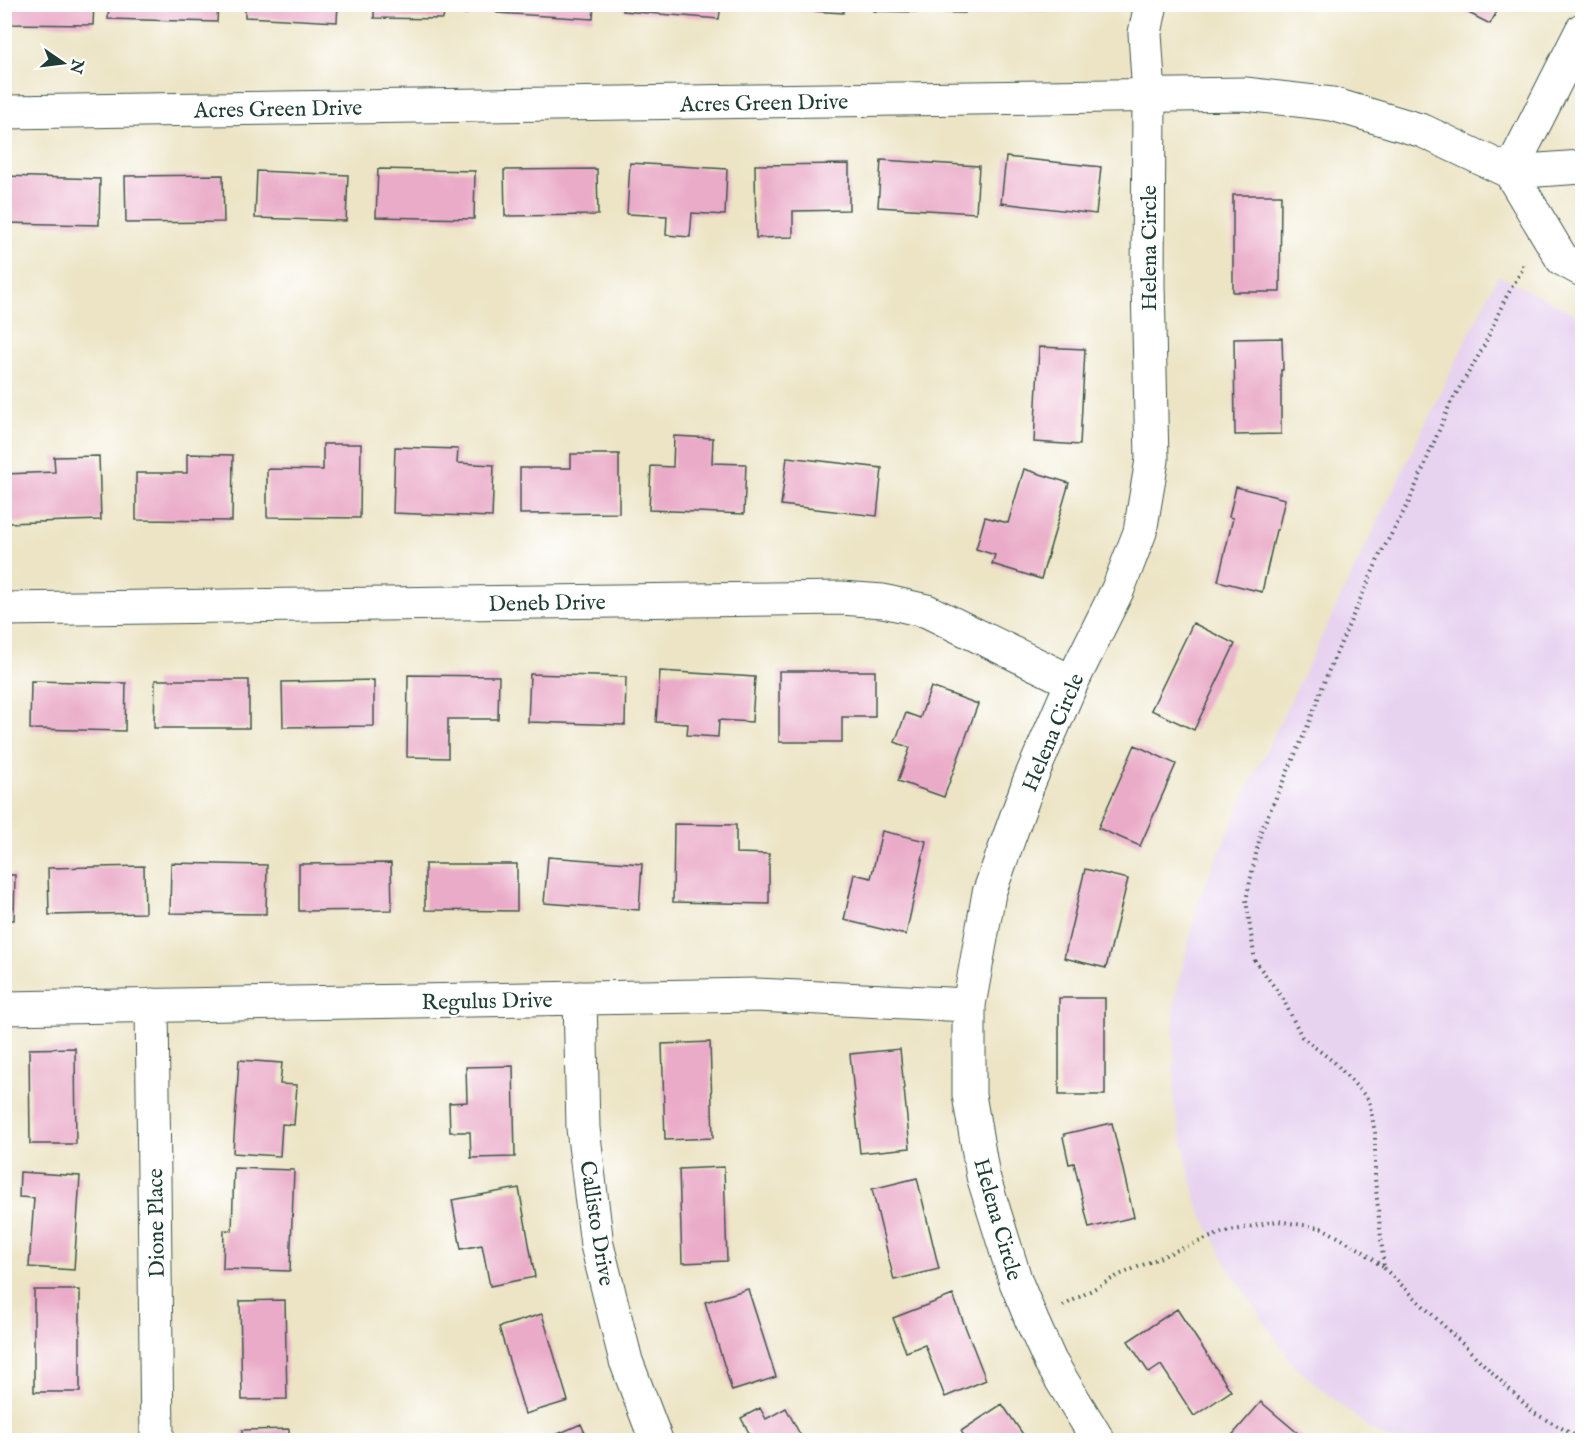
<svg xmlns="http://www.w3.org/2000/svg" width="1587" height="1445" font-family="'IM FELL English',serif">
<rect width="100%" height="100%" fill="#fff"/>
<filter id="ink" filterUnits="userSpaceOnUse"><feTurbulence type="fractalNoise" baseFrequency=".0167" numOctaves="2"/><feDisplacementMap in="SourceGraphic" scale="12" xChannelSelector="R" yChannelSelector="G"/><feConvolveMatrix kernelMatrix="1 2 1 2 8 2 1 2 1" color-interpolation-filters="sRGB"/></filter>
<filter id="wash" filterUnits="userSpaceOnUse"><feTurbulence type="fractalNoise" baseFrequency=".008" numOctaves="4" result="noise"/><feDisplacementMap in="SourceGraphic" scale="24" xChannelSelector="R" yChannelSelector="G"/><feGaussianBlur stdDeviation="1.35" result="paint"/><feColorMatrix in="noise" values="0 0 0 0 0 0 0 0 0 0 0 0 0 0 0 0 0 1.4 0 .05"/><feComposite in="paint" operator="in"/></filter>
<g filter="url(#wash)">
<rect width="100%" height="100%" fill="#ece4c5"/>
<path fill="#e7d2f0" d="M1498,275L1582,317V1440H1390L1371,1430L1294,1366L1228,1267L1197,1204L1174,1104V1003L1200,895L1247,790Z"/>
<g id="blocks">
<path fill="#eaabc8" d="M4,4H94L93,25L4,24Z
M109,4H218L217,22L108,19Z
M245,4H338L337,22L245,17Z
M374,4H467V14H444L443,19L374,18Z
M497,4H594L593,19L497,13Z
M624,4H721L719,19L623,11Z
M732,4H843V13L732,6Z
M873,4H965V13L873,11Z
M999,4H1099V7L1000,11Z
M1451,4H1501L1490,24Z
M1006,157L1101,167L1096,214L1001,203Z
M881,160L979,166L976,213L878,207Z
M630,163L727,169L725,215L692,213L690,237L666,235L667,216L627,214Z
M849,164V210L793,211V237L756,238L755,165Z
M378,169L475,171L474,219L376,217Z
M597,169L598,215L505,216L504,170Z
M257,171L348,175L346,221L255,218Z
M223,175L224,222L126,223L125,176Z
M4,176L100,179L99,225L4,223Z
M1233,195H1281L1280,292H1233Z
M1282,338L1283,370H1281V434L1235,435L1234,339Z
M1039,347L1085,349L1080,445L1034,442Z
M674,436L713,438L712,463L746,464L744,514L649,510L651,466L673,467Z
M323,444H361L360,518L267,517V469L323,470Z
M395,447L458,449L457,463L494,465L492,517L393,513Z
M187,454L233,455L232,521L136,520V473H187Z
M571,454H619V513L520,514V468H571Z
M99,456L101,520L6,523L5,474L55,472L54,457Z
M787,457L882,468L877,516L781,505Z
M1024,469L1069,483L1041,579L992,564L995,555L976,549L985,517L1008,523Z
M1236,487L1285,499L1278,530H1276L1262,592L1218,581L1233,518L1229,517Z
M1193,623L1235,644L1194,730L1151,710Z
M660,671L755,677L752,722L719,720L718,737L687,735L688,724L656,722Z
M779,671H875V717H842V742H779Z
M530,674L626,677L625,725L528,722Z
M408,675L499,676L498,719H448V758L407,757Z
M155,680H249V728H154Z
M374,680V726L283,727L282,682Z
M31,681L126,683L125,731L30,729Z
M931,687L978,704L944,797L898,781L910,748L895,742L906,713L920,718Z
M1135,745L1176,764L1140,846L1098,828Z
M674,824L736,825V853L769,854V904L673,902Z
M882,831L926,841L906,935L844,920L854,874L871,878Z
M548,857L642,864L639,910L544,903Z
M171,863L267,865L266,914L170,913Z
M391,863L392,910L299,911V864Z
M425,864H517V911L425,910Z
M144,866L145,913L49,915L48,868Z
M1085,869L1128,879L1106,968L1064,958Z
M4,875H15L14,920H4Z
M1059,998H1105V1095H1059Z
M710,1042L713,1138L665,1140L662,1044Z
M75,1048L76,1144H30L29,1049Z
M900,1049L910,1148L860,1153L850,1054Z
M239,1060L282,1063L280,1084L297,1085L294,1125L282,1124L280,1156L233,1153Z
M513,1066L515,1157L471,1158L470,1132H450L449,1103L467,1102L466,1067Z
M1112,1123L1134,1217L1089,1228L1074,1163L1069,1164L1063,1137L1065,1136L1064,1134Z
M724,1167L727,1261L682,1263L679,1169Z
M234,1168L294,1170L290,1271L223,1269L224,1230L232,1231Z
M20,1172L80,1176L74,1270L29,1267L34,1198L19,1197Z
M917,1178L939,1269L894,1280L872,1189Z
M519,1188L535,1277L490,1286L482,1245L461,1249L452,1200Z
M748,1289L776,1377L732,1391L705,1302Z
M34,1290H80V1392H34Z
M953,1295L986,1380L945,1397L925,1345L906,1352L893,1318Z
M285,1300L287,1399L242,1400L240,1301Z
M1177,1309L1231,1391L1194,1416L1161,1365L1149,1373L1128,1341Z
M542,1314L568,1401L525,1414L499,1327Z
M1261,1402L1306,1440H1228Z
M1002,1404L1027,1440H967L961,1431Z
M760,1408L766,1419L786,1408L803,1440H753L741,1418Z
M581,1424L588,1440H544Z
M289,1429V1440H242V1430Z
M78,1437V1440H39V1439Z"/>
</g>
</g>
<g filter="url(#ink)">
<use href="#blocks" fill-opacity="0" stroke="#3e564a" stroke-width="1.5"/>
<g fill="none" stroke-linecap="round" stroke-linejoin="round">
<defs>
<path id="minor" d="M4,112L1245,94L1332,104L1423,131L1510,172L1582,167
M1510,172L1582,30
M1510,172L1562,259L1582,270
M4,609L841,598L883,601L927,611L1072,682
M580,998L583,1128L597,1245L626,1361L656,1440
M152,1005L157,1440
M4,1008L756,995L969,1005
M1098,1440L1050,1361L1032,1321L1016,1282L983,1176L969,1095V1005L989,893L1029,782L1072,682L1118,589L1140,532L1152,460L1148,284L1149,96L1145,33L1151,4"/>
</defs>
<use href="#minor" stroke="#3e564a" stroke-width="35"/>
<path stroke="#3e564a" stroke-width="4" stroke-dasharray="1.5 4.5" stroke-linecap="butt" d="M1384,1268L1534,1413L1574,1435L1582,1438
M1063,1306L1119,1275L1173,1252L1221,1233L1277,1221L1322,1228L1361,1250L1384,1268L1375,1179V1133L1369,1100L1335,1063L1302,1037L1282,997L1255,961L1246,900L1261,831L1307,728L1328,672L1380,555L1409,502L1450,404L1483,348L1504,301L1522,270L1524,262"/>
<use href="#minor" stroke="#fff" stroke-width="33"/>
</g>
</g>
<g text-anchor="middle" stroke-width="4.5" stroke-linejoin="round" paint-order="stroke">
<g font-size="22" fill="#1f3d34" stroke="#fff">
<text transform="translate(764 102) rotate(-1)" y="8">Acres Green Drive</text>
<text transform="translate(278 108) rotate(-1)" y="8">Acres Green Drive</text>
<text transform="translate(1148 248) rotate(-90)" y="8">Helena Circle</text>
<text transform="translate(547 602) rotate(-1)" y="8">Deneb Drive</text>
<text transform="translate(1052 732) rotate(-67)" y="8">Helena Circle</text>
<text transform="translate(487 1000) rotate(-1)" y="8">Regulus Drive</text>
<text transform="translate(999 1219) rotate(74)" y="8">Helena Circle</text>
<text transform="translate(155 1223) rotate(-91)" y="8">Dione Place</text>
<text transform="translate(598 1223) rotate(81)" y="8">Callisto Drive</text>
</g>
</g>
<rect width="1587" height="1445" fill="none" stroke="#fff" stroke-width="24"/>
<g transform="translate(63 63) rotate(104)" stroke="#ffffff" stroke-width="4.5" paint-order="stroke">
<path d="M0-4.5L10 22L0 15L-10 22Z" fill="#1f3d34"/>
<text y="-9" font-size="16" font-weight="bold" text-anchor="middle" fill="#1f3d34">N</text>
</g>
</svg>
